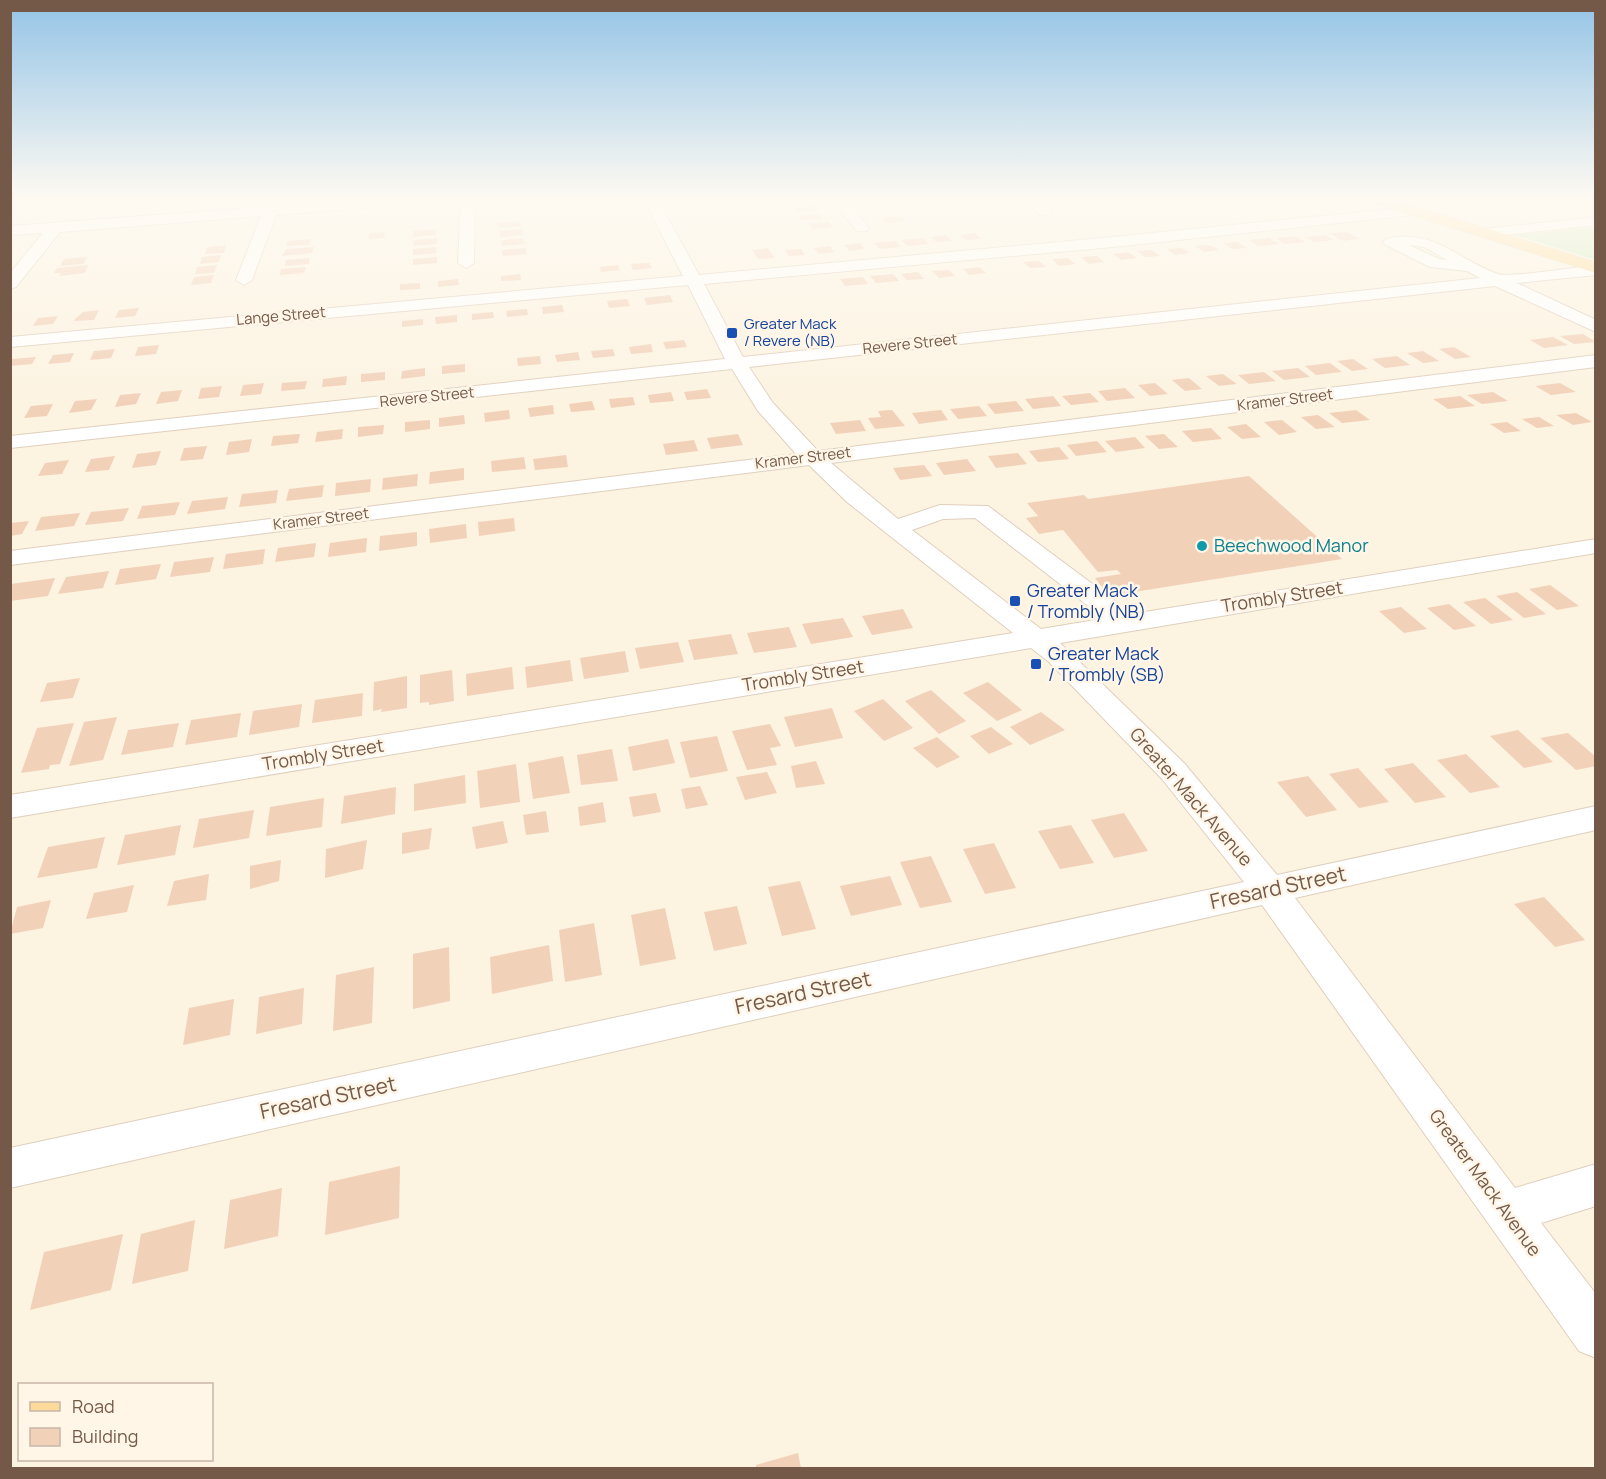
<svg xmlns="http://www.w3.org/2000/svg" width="1606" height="1479" font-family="Manrope,sans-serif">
<rect width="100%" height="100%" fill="#fcf3e1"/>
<path fill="#d0eac0" d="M1595,227V260L1515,235Z"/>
<path fill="#f2d1b9" d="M807,198L811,203L791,204L787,200Z
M814,206L817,211L797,212L794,208Z
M819,214L823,219L802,220L799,216Z
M902,216L906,221L886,223L882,218Z
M520,221L521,226L499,228L498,223Z
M829,222L833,227L812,229L808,224Z
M436,229V235L413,237V231Z
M522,229L523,235L500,237L499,231Z
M385,232L384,238L368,239L369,233Z
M1347,232L1360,239L1343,241L1329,233Z
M975,233L981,239L966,240L960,235Z
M946,235L952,241L936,242L931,237Z
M1325,235L1334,240L1314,242L1305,237Z
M1296,236L1305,242L1285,244L1276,238Z
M437,238V244L414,246L413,240Z
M523,238L525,244L502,246L501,240Z
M923,238L928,244L907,246L901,240Z
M1269,238L1279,244L1258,246L1249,240Z
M311,239L309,245L286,246L287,241Z
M896,241L901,247L880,249L874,243Z
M1237,242L1247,248L1232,249L1223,243Z
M860,243L865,249L849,251L844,245Z
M226,245L224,253L205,254L207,247Z
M1210,245L1219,250L1204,252L1195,246Z
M830,246L834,252L818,254L814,248Z
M314,247L312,253L282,256L286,249Z
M436,247L437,253L413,255V249Z
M525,248L527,254L503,256L502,250Z
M768,248L774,258L758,259L752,250Z
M1182,248L1190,253L1175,255L1167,249Z
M801,249L805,255L789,256L785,250Z
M1152,250L1160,256L1145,257L1137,251Z
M1128,252L1137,258L1121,260L1113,254Z
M221,255L219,262L200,264L202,257Z
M1097,256L1104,262L1089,264L1081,257Z
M88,257L83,264L60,266L64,259Z
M437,257V263L413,265V259Z
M310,258L309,264L285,266L286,260Z
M1068,258L1075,264L1059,266L1052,259Z
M1039,261L1046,267L1030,268L1023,262Z
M649,263L652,268L633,270L631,264Z
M88,265L85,273L59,276L61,273H54L57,268Z
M217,265L214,273L195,274L197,267Z
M618,265L620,270L601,272L600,267Z
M306,267L304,273L280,275L281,269Z
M979,267L986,273L969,275L963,269Z
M949,270L955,276L939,278L932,271Z
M918,272L924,279L907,280L901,274Z
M520,274L521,280L501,281V276Z
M893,274L899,281L876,283L870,276Z
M214,275L211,283L191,285L194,277Z
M863,277L868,284L845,286L840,279Z
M458,279L459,285L438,287V281Z
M420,283V289L400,290V284Z
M670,295L673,302L647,305L644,298Z
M627,299L630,306L609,308L607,301Z
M562,305L564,312L543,314L542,307Z
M139,308L135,316L115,318L119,310Z
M527,309L528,315L507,317L506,311Z
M99,310L94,320L73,321L83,312Z
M493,312L494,318L472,320V314Z
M457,315V322L436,324L435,317Z
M58,316L53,324L33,326L38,318Z
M423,319V325L402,327V321Z
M1583,334L1596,342L1574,344L1560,336Z
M1553,337L1568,345L1544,348L1530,340Z
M684,340L687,347L666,349L663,342Z
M651,344L653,352L631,354L629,347Z
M159,345L156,354L135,356L138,347Z
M1454,347L1471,357L1455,359L1439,349Z
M115,349L111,358L90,360L94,351Z
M613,349L615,356L593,358L591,351Z
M1423,351L1439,361L1423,363L1407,353Z
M578,352L580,360L557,362L555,355Z
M74,353L70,362L48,364L53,355Z
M540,356L541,364L518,366L517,358Z
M1397,356L1410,365L1385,368L1372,359Z
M36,357L32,364L10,366L12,359Z
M1353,359L1368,369L1352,371L1337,361Z
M1330,363L1342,372L1316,375L1305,366Z
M465,364V372L442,374V366Z
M425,368V376L401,379L402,371Z
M1298,368L1310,377L1284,380L1272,371Z
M385,372V380L361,382V374Z
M1264,372L1276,381L1249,384L1238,375Z
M1223,374L1237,384L1219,386L1206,376Z
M347,376L346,385L322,387L323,379Z
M1189,378L1202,389L1185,391L1172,380Z
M307,381L305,389L281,391L282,383Z
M264,383L261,394L240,396L243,385Z
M1155,383L1168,394L1150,396L1138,385Z
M1560,383L1576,392L1551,395L1535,386Z
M222,386L219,397L198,399L201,388Z
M1125,388L1135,398L1107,401L1098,391Z
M707,389L711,398L687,400L684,392Z
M182,390L178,401L156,404L161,392Z
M671,392L674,401L650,403L648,395Z
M1493,392L1508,401L1482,404L1467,395Z
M141,393L136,404L115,407L120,395Z
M1090,393L1099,402L1071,405L1062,396Z
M1053,396L1061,406L1033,409L1025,399Z
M1460,396L1475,406L1448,409L1433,399Z
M633,397L635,405L611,408L609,399Z
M97,399L91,410L69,413L75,401Z
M592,401L595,410L571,412L569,404Z
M1016,401L1024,411L995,414L987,404Z
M53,404L47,416L24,418L31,406Z
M553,405L554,414L530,417L528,408Z
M979,406L987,416L958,419L950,409Z
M509,410L510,419L485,422L484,413Z
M892,410L905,426L875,429L868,418L881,417L878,411Z
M941,410L948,420L919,424L912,413Z
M1356,410L1370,420L1342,423L1329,413Z
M1576,413L1592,422L1573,425L1556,415Z
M464,415L465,424L439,427V418Z
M1318,415L1335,427L1316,429L1301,417Z
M1539,417L1554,426L1537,428L1522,419Z
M430,420V429L405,432V422Z
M860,420L866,431L836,434L830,423Z
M1282,420L1297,432L1279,435L1264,422Z
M1507,422L1521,431L1504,433L1490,424Z
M1246,424L1261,437L1242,439L1227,427Z
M384,425L383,434L358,437V427Z
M1211,428L1222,439L1193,442L1182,431Z
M343,429L342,439L315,442L317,432Z
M300,434L298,443L271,446L273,436Z
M738,434L743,445L711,449L707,438Z
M1164,434L1178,447L1159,449L1145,436Z
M1135,437L1145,448L1116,452L1105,441Z
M252,439L249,452L226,455L229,442Z
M694,440L698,451L666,455L663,444Z
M1097,441L1107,452L1076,456L1067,445Z
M207,446L203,459L180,461L184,448Z
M1059,447L1069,459L1038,462L1029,451Z
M161,451L156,465L132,468L137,454Z
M1018,453L1027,464L996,468L988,456Z
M566,455L568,467L535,470L533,459Z
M115,456L109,470L85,472L91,459Z
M524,457L526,469L492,472L491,461Z
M967,459L976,471L944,475L936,463Z
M69,460L62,474L38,476L45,463Z
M924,465L932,476L900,480L893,468Z
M464,468V480L429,484L430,472Z
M418,474L417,486L382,490L383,478Z
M1249,476L1342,559L1109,596L1095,578L1121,574L1117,570L1098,572L1063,530L1039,534L1026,518L1038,516L1027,503L1084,495L1088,499Z
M371,479L370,492L335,496L336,483Z
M324,485L322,497L286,501L289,489Z
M278,490L276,503L239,507L242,494Z
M228,497L225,509L187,514L192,501Z
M180,502L175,515L137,519L142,506Z
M129,508L123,521L85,525L91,512Z
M80,513L74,526L35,531L41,517Z
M514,518L515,531L479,536L478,522Z
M29,521L22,534L10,536V523Z
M466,524L467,538L430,543L429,529Z
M417,532V546L379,551L380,536Z
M367,538L366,552L328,557L330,543Z
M316,543L314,557L275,562L278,548Z
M265,549L263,564L223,569L226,554Z
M214,557L210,572L170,577L174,562Z
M161,564L156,579L115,585L120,569Z
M109,571L103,588L58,594L66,577Z
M55,578L48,596L10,601L11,584Z
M1550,585L1579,606L1557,610L1529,589Z
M1517,592L1546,614L1524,618L1496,596Z
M1485,598L1513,620L1491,624L1463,602Z
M1449,604L1476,626L1454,630L1427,608Z
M1401,607L1427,629L1404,633L1379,611Z
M903,609L913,628L872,635L862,616Z
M843,618L853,637L811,644L802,624Z
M789,627L797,647L754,653L747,633Z
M731,634L738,654L694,660L688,640Z
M678,642L684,662L640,669L635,648Z
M625,651L629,672L584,679L580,658Z
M570,660L573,681L527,688L525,667Z
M512,667L514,689L467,696L466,674Z
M452,670L454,701L429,705V702L420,703V675Z
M407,676V708L381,712L382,709L373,711L374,682Z
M80,678L73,698L40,702L47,683Z
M988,682L1022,710L997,721L963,693Z
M931,690L966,721L939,734L905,701Z
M363,693L362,716L312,723L315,700Z
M883,699L913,728L884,741L854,711Z
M302,704L299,727L249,735L253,711Z
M832,708L843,738L795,747L784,717Z
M1041,712L1065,730L1030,745L1010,727Z
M241,713L237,737L185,745L191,720Z
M117,717L103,760L69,766L84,722Z
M74,723L60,764L50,765L49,769L21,773L37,728Z
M179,723L173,747L121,755L128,730Z
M770,724L781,746L770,748L777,765L747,770L732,731Z
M991,727L1013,744L989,754L970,736Z
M1518,730L1553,762L1524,768L1490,736Z
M1568,733L1596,757V766L1576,770L1540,738Z
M717,736L728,771L690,778L680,742Z
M937,737L960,757L937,768L913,748Z
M668,739L675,763L633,771L628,747Z
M612,749L618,781L581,785L577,755Z
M1466,754L1500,787L1470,793L1437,760Z
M563,756L570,793L533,799L528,763Z
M816,761L825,784L796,788L791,766Z
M1413,763L1446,797L1415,803L1384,769Z
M516,764L520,802L480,808L477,771Z
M1358,768L1389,802L1359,808L1329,774Z
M767,772L777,793L745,800L736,777Z
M465,775L466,803L414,811V784Z
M1308,776L1337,810L1306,817L1277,782Z
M700,786L708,805L686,809L681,789Z
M396,787L395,814L341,824L344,796Z
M656,793L661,812L633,817L629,797Z
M324,798L322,827L266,836L270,807Z
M603,802L606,822L580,826L578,807Z
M254,810L249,838L193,848L199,819Z
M546,811L549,832L526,835L523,815Z
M1124,813L1148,851L1114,858L1091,820Z
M503,821L508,843L476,849L472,827Z
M181,825L175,855L117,865L125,835Z
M1071,825L1094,863L1060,869L1038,831Z
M432,828L429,849L402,854V833Z
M105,837L97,868L37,878L48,847Z
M367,840L363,869L325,878L326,849Z
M994,843L1016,888L985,894L963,849Z
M931,856L952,902L920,908L900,862Z
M281,860L279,881L250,889V866Z
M209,874L206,900L167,906L174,881Z
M890,876L902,905L851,916L840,886Z
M800,881L816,929L782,936L768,887Z
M134,885L127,912L86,919L94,893Z
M1544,897L1585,940L1555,947L1514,904Z
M51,900L43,928L10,934L17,907Z
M737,906L747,944L714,951L704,912Z
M665,908L676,959L640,966L631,915Z
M594,923L602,975L565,982L559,930Z
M549,945L553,981L492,994L490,957Z
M449,947L450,1001L413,1009V954Z
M374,967L372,1023L333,1031L336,975Z
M304,988L302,1024L256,1034L259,997Z
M234,999L230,1035L183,1045L189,1008Z
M400,1166L399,1218L325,1235L329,1182Z
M282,1188L278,1236L224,1249L230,1200Z
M195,1220L188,1271L132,1284L141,1234Z
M123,1234L111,1290L30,1310L44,1252Z
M798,1453L801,1468H756V1465Z"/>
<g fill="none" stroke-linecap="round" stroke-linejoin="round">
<defs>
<path id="minor" d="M380,198H444L437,202L276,215L252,280L244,285L236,280L261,216L60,232L16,287L10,289V273L43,233L10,235V226Z
M461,198H475L474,263L466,268L458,263Z
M643,198H657L699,275L1113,237L1412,207L1419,211L1412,215L1113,247L704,284L743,357L1480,278L1467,271L1430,267L1386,245L1383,242L1386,239C1434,227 1457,260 1498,274C1508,278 1579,267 1596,265V275L1517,283L1596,320V332L1495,286L749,367L773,403L818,451L1596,355V367L831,463L898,519L940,505L988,506L1114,600L1126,615L1596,539V553L1060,643L1184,763L1277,875L1596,806V830L1295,898L1515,1188L1596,1164V1206L1541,1223L1596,1294V1358L1579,1351L1262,905L10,1188V1148L1244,882L1162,779L1049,662L1031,648L10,818V795L1013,633L847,502L809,465L10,565V551L796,454L758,411L732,369L10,448V436L725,359L688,285L10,347V337L683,276ZM1409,245L1424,247L1447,260L1439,259ZM975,518L1096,612L1101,619L1041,629L912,530L943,519Z
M830,198H845L869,228L867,231H857Z
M1022,198H1038L1052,212L1045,216L1040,215Z
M1596,217V225L1484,237L1477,233L1484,229Z"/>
<path id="major" d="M1363,198H1388L1596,262V273L1366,201Z"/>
</defs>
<use href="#minor" stroke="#e0cfbd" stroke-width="2"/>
<use href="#major" stroke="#ded7d3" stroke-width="1"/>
<use href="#minor" fill="#fff" fill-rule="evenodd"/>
<use href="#major" fill="#fcda99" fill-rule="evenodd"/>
</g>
<linearGradient id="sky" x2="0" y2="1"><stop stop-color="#94c4e7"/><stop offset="0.49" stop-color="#fefaf2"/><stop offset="1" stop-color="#fefaf2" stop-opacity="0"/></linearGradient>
<rect width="1606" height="405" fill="url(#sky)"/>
<g fill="#1a4fb4" stroke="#fff6e8" stroke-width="2">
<rect x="726" y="327" width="12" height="12" rx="3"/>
<rect x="1009" y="595" width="12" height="12" rx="3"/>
<rect x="1030" y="658" width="12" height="12" rx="3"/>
</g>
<circle fill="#0f9aa8" stroke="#fff6e8" stroke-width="2" cx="1202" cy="546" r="6"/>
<g text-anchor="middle" stroke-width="5" stroke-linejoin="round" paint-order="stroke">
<g font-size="15" fill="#745948" stroke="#fff6e8">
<text transform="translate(281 316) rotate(-5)" y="5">Lange Street</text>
<text transform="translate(910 344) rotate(-6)" y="5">Revere Street</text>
<text transform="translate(427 397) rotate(-6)" y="5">Revere Street</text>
<text transform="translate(1285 400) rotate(-7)" y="5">Kramer Street</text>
<text transform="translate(803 458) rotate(-7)" y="5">Kramer Street</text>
<text transform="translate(321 519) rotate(-7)" y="5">Kramer Street</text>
</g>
<g font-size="15" fill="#164399" stroke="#fff6e8" text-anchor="start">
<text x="744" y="329">Greater Mack<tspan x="744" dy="17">/ Revere (NB)</tspan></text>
</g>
<g font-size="18" fill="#0d838f" stroke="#fff6e8" text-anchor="start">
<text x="1214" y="552">Beechwood Manor</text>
</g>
<g font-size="18" fill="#164399" stroke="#fff6e8" text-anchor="start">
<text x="1027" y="597">Greater Mack<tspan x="1027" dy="21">/ Trombly (NB)</tspan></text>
<text x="1048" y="660">Greater Mack<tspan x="1048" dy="21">/ Trombly (SB)</tspan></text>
</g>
<g font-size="18" fill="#745948" stroke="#fff6e8">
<text transform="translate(1282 597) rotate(-9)" y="6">Trombly Street</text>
<text transform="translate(803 676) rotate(-9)" y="6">Trombly Street</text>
<text transform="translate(323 755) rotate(-9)" y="6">Trombly Street</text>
<text transform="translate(1191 797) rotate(49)" y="6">Greater Mack Avenue</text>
<text transform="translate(1485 1183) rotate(54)" y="6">Greater Mack Avenue</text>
</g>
<g font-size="21" fill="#745948" stroke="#fff6e8">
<text transform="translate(1278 888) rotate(-12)" y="7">Fresard Street</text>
<text transform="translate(803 993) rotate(-12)" y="7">Fresard Street</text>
<text transform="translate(328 1098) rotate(-12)" y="7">Fresard Street</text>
</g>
</g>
<rect width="1606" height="1479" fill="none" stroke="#745948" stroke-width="24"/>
<rect x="18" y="1383" width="195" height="78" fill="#fff6e8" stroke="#c7b7a8" stroke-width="1.5"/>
<rect x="30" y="1402" width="30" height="9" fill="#fcda99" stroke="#c7b7a8" stroke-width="1.5"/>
<text x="72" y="1413" font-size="18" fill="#745948">Road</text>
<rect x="30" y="1428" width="30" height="18" fill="#f2d1b9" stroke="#c7b7a8" stroke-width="1.5"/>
<text x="72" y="1443" font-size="18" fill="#745948">Building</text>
</svg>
